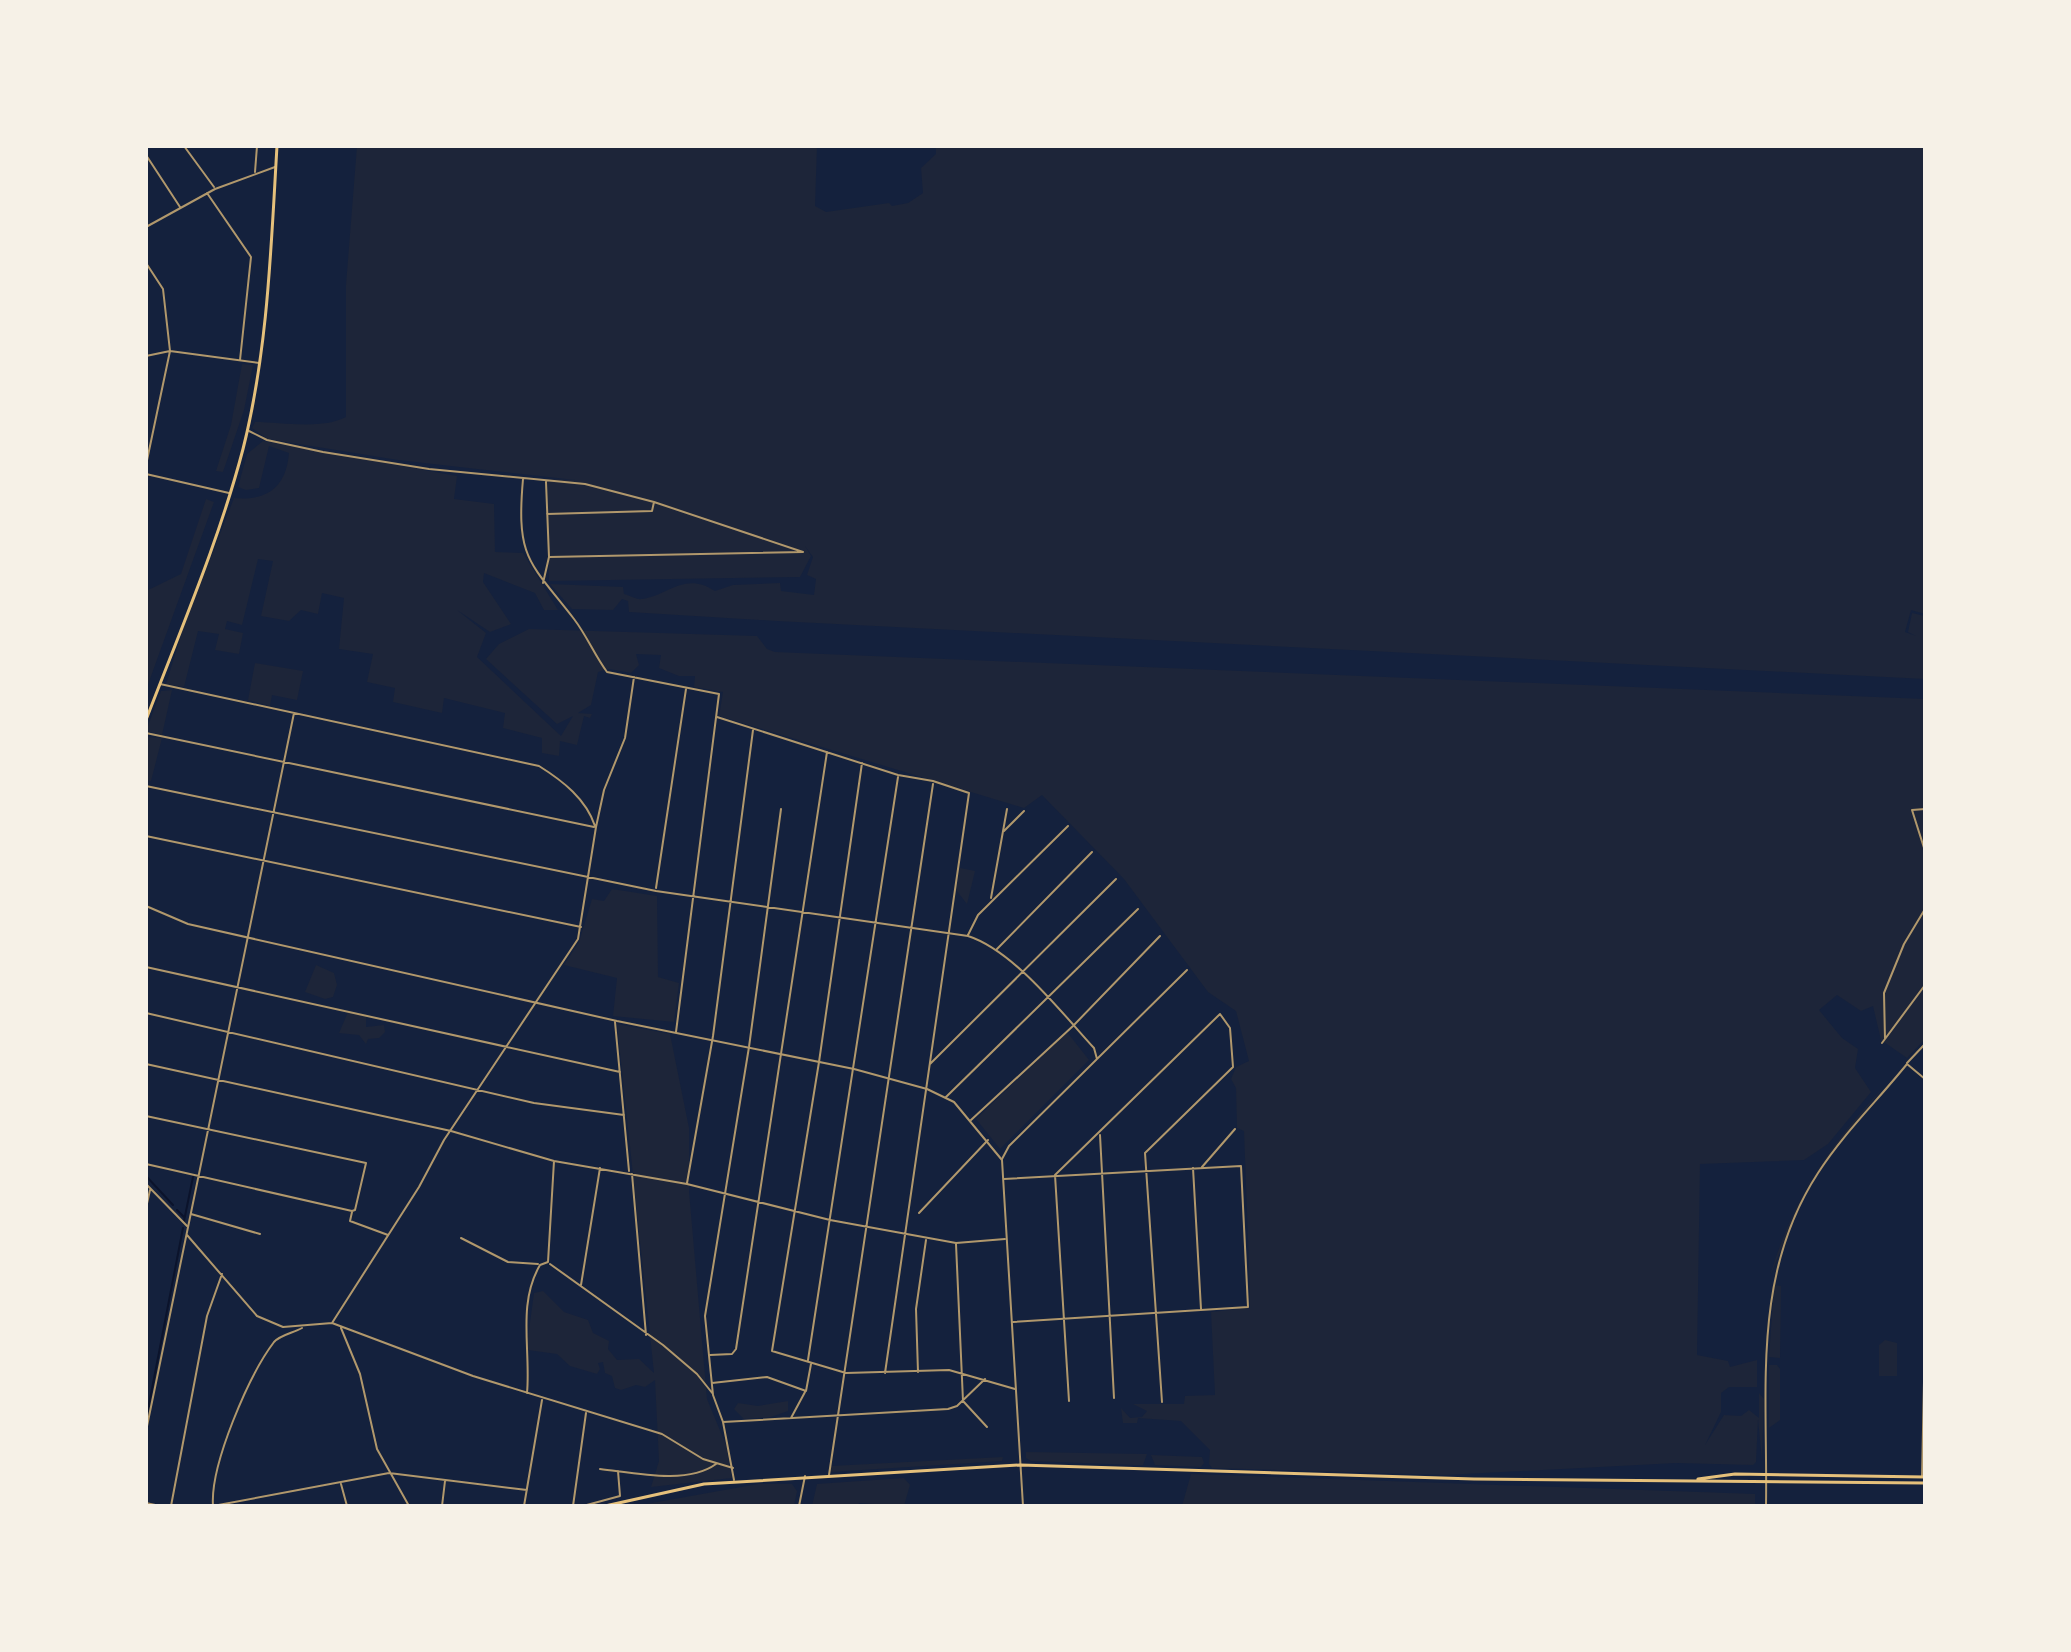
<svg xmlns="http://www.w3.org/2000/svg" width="2071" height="1652" font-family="'Exo 2',sans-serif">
<rect width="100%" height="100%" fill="#14213d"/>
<path fill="#1d2539" d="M357,146H817L815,206L826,212L889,203L892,206L908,203L923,193L921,168L936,154V146H1925V614L1911,610L1905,632L1916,636L1908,632L1912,613L1925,616V679L777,621L629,612L628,601L622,599L613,610L572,609L550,584L623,587L624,594C629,595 637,600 642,599C669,595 685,571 715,591L733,585L780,583L781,591L814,595L816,579L807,575L813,557L805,546L811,556L800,577L549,581L547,479L575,480L398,460L268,439L252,428L255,422C281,422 321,430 346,417V285Z
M242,364L253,365L244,410L223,472L216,471L231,425Z
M263,441L457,476L454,499L494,504L495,552L523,553L558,610H544L535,593L484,573L483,582L511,624L490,632L457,610L486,633L477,657L561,736L573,716L557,724L486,659L499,644L529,629L757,636L767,649L775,652L1925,699V1039L1907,1058L1881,1040L1873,1006L1861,1011L1837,995L1819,1010L1842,1038L1858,1049L1855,1068L1871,1092L1828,1144L1804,1160L1700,1164L1697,1355L1728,1361L1730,1367L1757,1360V1387H1729L1721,1393V1412L1705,1445L1724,1415L1741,1416L1749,1410L1759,1418V1393L1764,1399L1762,1461L1758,1419L1756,1462L1753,1465L1676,1463L1445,1475L1212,1468L1209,1464L1210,1450L1181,1421L1138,1418L1137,1423H1123L1121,1408L1130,1418L1142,1417L1147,1411L1133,1404H1184L1185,1396L1215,1395L1211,1312L1250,1308V1293L1244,1131L1237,1128L1236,1088L1231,1079L1236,1067L1249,1061L1236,1011L1208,992L1124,879L1042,795L1024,808L719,716L723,692L694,687L695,676H679L659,668L661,655L636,654L639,665L631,673L609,669L598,672L591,705L578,713L592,714L590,718L584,716L577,745L560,741L559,756L542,753V738L503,728L505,713L444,698L442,713L393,702L395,688L367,682L373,654L339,649L344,598L322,593L318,614L301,610L289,621L261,616L273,561L258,559L242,625L227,621L225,629L243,633L239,654L215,650L219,634L198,631L184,687L166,684L183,629L234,498C268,501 286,487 289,453L269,446L259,488L246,490L238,487L247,454Z
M206,499L214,502L146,690V591L181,574Z
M255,663L303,671L297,700L272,695L270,706L248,700Z
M172,690L162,735L146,731L161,691Z
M146,737L162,738L151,781L146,780Z
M960,868L975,871L967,904L956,890Z
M612,889L657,896L658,977L679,983L674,1022L613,1016L617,978L564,965L579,942L592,899L604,901Z
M316,965L334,973L337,985L333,997L325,999L305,992Z
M348,1012L366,1016V1027L384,1025L385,1032L379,1038L368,1039L366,1044L359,1035L339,1033Z
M617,1024L670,1034L689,1128V1191L707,1399L726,1445L732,1478L651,1487L659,1461L655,1380L645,1387L636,1385L621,1390L615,1388L612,1376L605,1373L603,1362L598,1363L600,1369L597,1374L570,1366L557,1354L528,1350L527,1345L534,1293L543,1291L564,1312L588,1320L593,1333L609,1341L608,1349L617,1360L639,1359L654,1373Z
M1067,1032L1089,1060L1000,1149L976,1119Z
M1883,1088L1809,1183L1770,1276C1792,1201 1830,1144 1883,1088Z
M1774,1285L1781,1286L1780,1358L1769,1357Z
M1885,1340L1897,1343V1376H1879V1345Z
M1769,1365H1777L1780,1369V1420L1769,1428Z
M788,1401V1411L771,1417L744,1419L734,1409L738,1403L758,1406Z
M1026,1452L1147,1454L1143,1465H1134L1031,1461L1026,1458Z
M1151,1455L1202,1457L1204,1463L1201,1467L1155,1465Z
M1003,1457L1002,1461L831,1472V1466Z
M1191,1474L1755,1494V1506H1182Z
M904,1478L910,1485L904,1506L859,1503L858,1506H812L817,1484Z
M758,1484H792L797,1491L794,1506H635Z"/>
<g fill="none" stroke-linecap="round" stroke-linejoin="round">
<path stroke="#0b132b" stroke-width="2" d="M146,1176L173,1205
M177,1210L184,1217
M184,1221L193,1177
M146,1420L183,1228"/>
<path stroke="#b1986c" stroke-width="2" d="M184,146L214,187
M146,155L180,207
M255,172L257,146
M207,193L251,257L240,360
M146,227L215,189L275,167
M146,263L163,289L170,351L146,465
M146,356L170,351L259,363
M249,431L267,440L323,452L429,469L585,484L654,502L803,552
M146,474L229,493
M523,479C516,559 529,561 574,619C587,636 595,656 607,672L719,694L676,1032
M547,514L652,511L654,502
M549,557L803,552
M543,583L549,557L546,482
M160,684L539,766C563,781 586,799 595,826
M717,717L898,775L933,781L969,793L885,1373
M146,733L594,827
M862,763L819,1062L772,1351L846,1373L949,1370L1015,1389
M146,786L656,891L968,936C1014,951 1061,1012 1094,1048L1097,1059
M1925,809L1912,810L1925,851
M1004,831L1024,811
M146,836L581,927
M656,888L686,689
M991,898L1007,809
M968,935L978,915L1068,826
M997,949L1092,852
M146,967L620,1072
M146,1013L534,1103L624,1115
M615,1022L629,1171
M1885,1039L1884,993L1904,944L1925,909
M1882,1043L1925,985
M1907,1063L1925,1044
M146,1064L451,1131L554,1161L687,1184L830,1220L956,1243L1005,1239
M930,1064L1116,879
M946,1097L1138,909
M146,1116L366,1163L355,1210L352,1211L146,1164
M971,1120L1073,1026L1160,936
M1100,1135L1114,1398
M1002,1159L1009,1146L1187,970
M1202,1167L1235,1129
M1193,1168L1201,1309
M632,1174L646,1335
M1004,1179L1241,1166L1248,1307L1013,1322
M687,1183L713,1036L753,730
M146,1184L187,1226
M146,1208L150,1190
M352,1212L350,1221L388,1235
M919,1213L988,1140
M191,1214L260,1234
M187,1235L257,1316L283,1327L332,1323L473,1376L662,1434L703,1459L733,1468
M461,1238L508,1262L538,1264
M956,1244L963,1401L987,1427
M550,1264L663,1345L697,1374L713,1394
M581,1285L600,1168
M332,1323L419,1187L444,1140L578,939L596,827L604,790L625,738L634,677
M302,1328C293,1333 280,1335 274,1342C249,1375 210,1465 213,1506L389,1473L527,1490
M341,1328L360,1374L377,1449L409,1506
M710,1355L732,1354L736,1349L827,752
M808,1360L898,777
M918,1372L916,1309L926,1240
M712,1383L767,1377L806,1391L811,1364
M527,1393C531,1350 517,1304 540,1265L548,1262L554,1161
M1069,1401L1055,1175L1220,1014L1230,1028L1233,1067L1145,1153L1162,1402
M791,1418L805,1392
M723,1422L948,1409L957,1406L985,1379
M146,1431L294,713
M600,1469C635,1473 687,1485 716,1464
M829,1475L933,784
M734,1480L723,1422L713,1395L705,1316L749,1047L781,809
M341,1484L347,1506
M146,1503L160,1506
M171,1506L207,1316L222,1274
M442,1506L445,1481
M524,1506L542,1400
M573,1506L586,1413
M583,1506L620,1496L618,1471"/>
<path stroke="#b1986c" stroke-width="2" d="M146,906L188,924L617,1021L854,1069L927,1089L954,1102L1002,1160L1023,1506
M1922,1477L1925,1334
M799,1506L805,1476
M1766,1506C1768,1390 1751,1276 1818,1173C1843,1134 1878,1100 1907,1064L1925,1079"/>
<path stroke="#e5c07b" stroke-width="3" d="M146,720C180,631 219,541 243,449C268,350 271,247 277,146
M1698,1479L1735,1474L1925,1477
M605,1506L704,1484L1020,1465L1474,1479L1925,1483"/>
</g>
<rect width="2071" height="1652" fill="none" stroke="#f6f1e7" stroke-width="296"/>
</svg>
